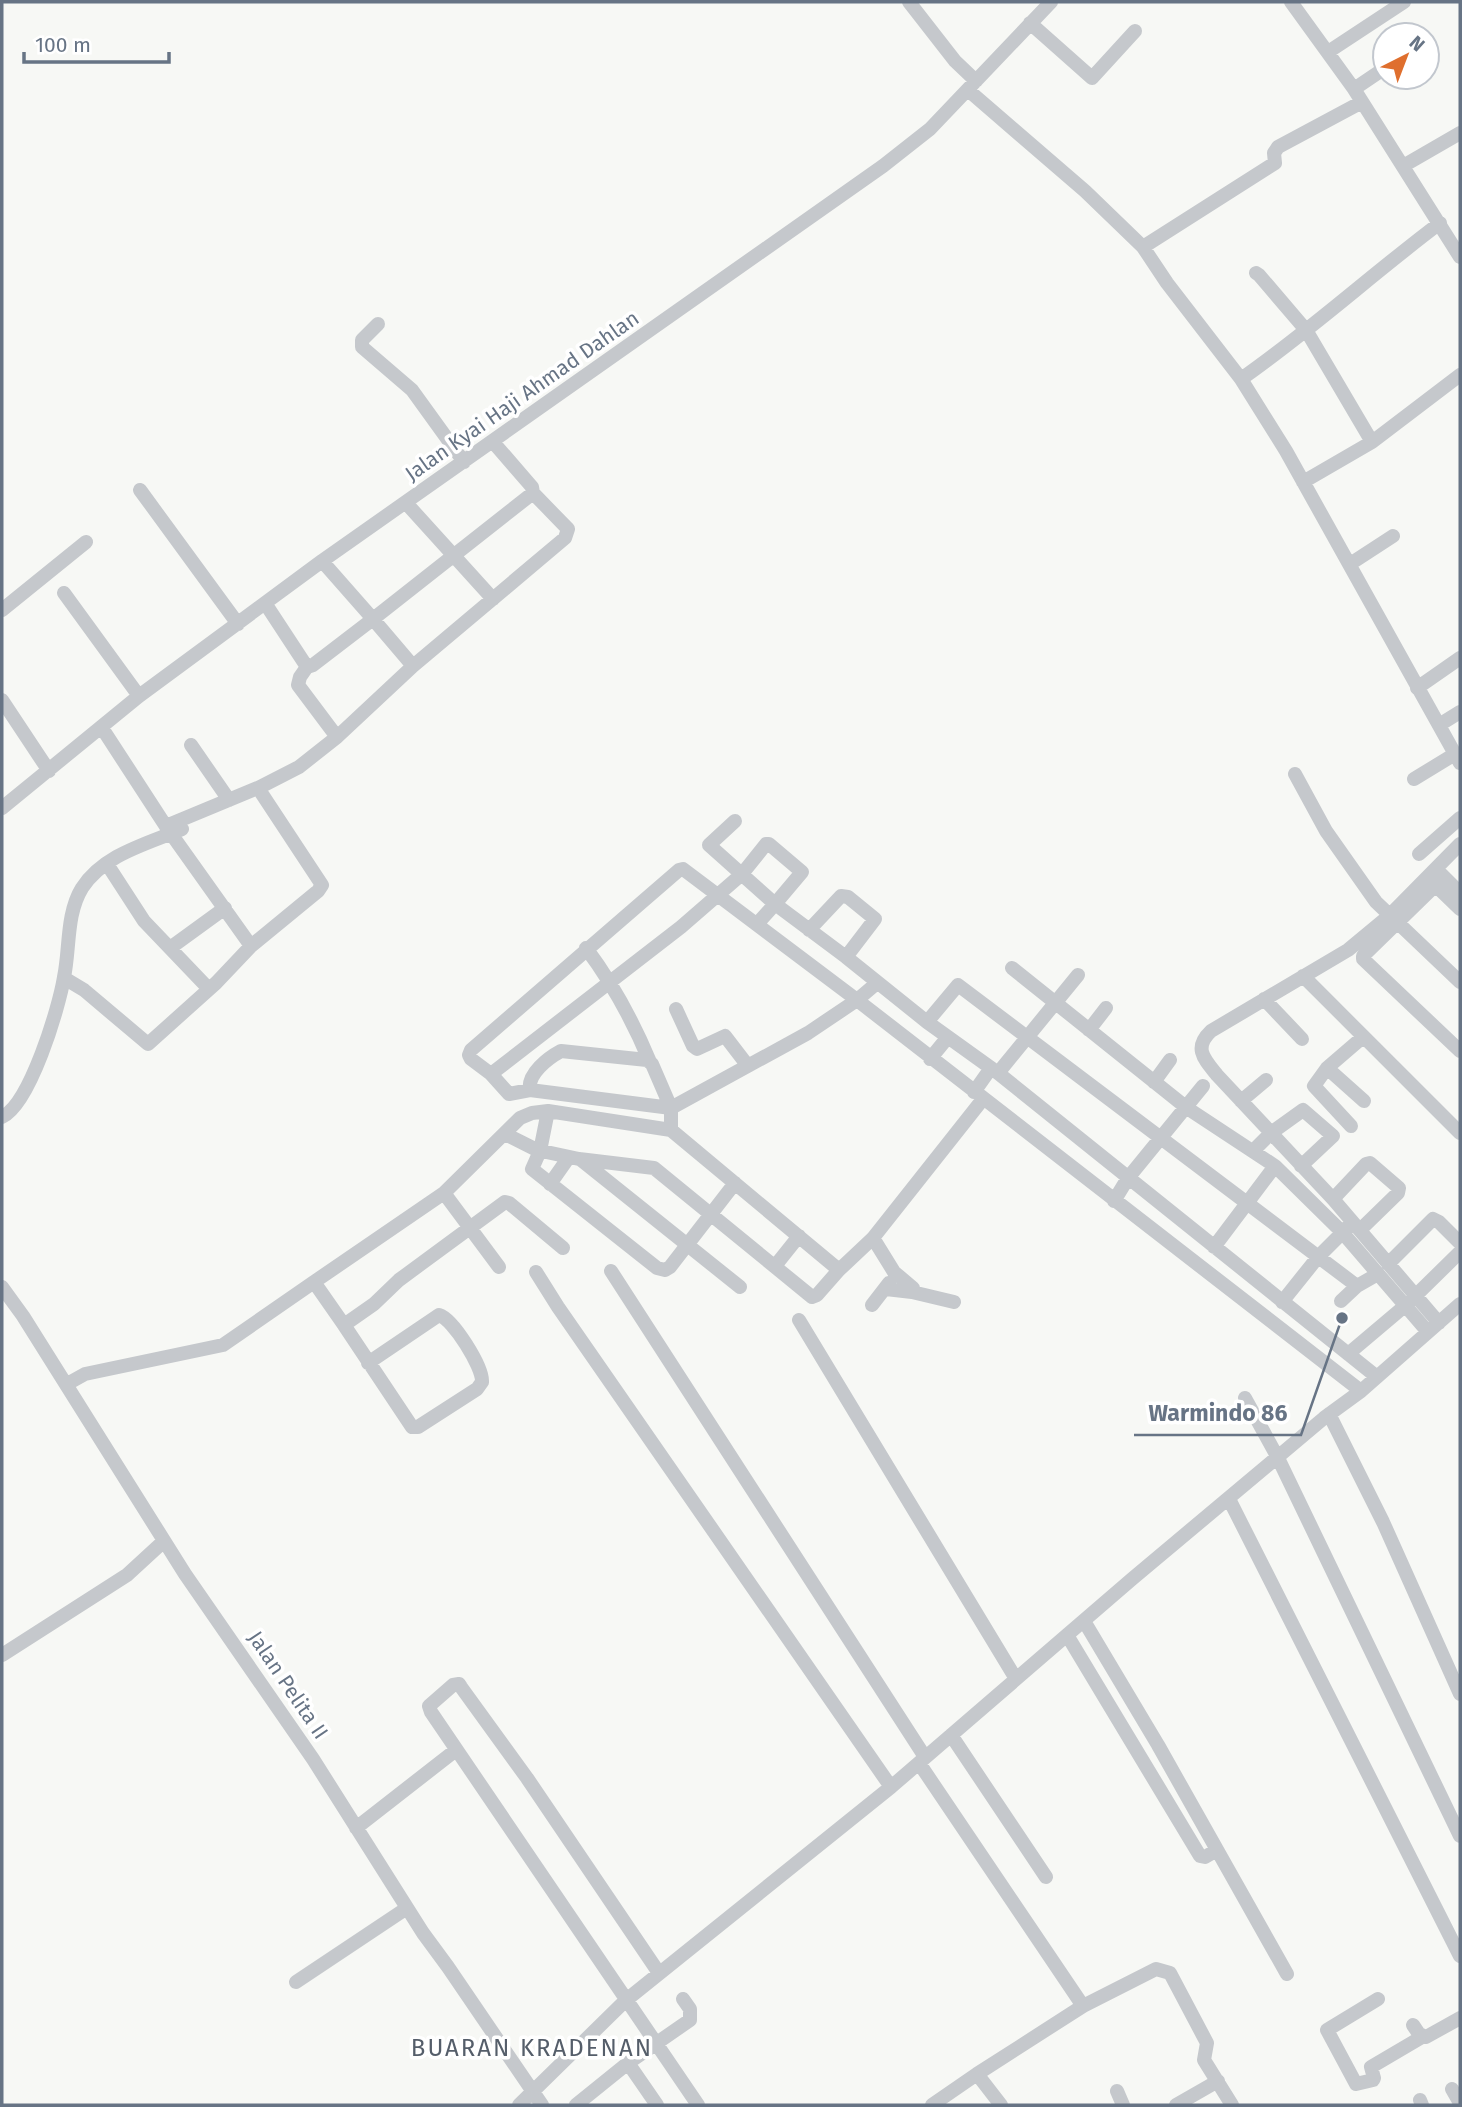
<svg xmlns="http://www.w3.org/2000/svg" width="1462" height="2107" font-family="'Fira Sans',sans-serif">
<rect width="100%" height="100%" fill="#f7f8f5"/>
<g fill="none" stroke-linecap="round" stroke-linejoin="round">
<path stroke="#c5c8cc" stroke-width="14" d="M909,2L955,61L976,81
M1291,2L1354,89L1460,257
M1030,23L1092,78L1135,31
M1328,52L1404,2
M1354,89L1385,68
M968,90L1085,191L1143,247L1167,283L1241,379
M1403,166L1460,133
M1440,223C1372,274 1310,331 1241,379L1286,451L1460,763
M1143,247L1275,163L1274,153L1278,147L1362,102
M1256,273L1259,275L1306,330L1372,442
M378,324L362,340V347L412,390L464,462
M1303,482L1372,442L1460,375
M140,490L238,624
M407,504L493,599
M1350,564L1393,536
M64,593L139,696
M265,603L307,667L313,665L373,619L322,561
M2,610L86,542
M413,666L373,619L533,493
M307,667L300,677L298,685L337,737
M1417,688L1460,658
M2,700L49,771
M1439,725L1460,712
M102,728L167,828L251,946
M191,745L229,800
M1295,774L1326,831L1376,902L1460,982
M1414,779L1455,754
M2,808L139,696L322,561L883,166L930,129L1051,2
M735,821L709,845L775,904L757,924
M166,826L260,787L299,767L337,737L413,666L565,538L568,529L533,493L532,487L493,442
M1419,854L1460,818
M107,864L144,921L209,989
M1439,872L1460,893
M1444,877L1363,956V959L1460,1051
M1431,881L1460,909
M809,930L841,896L848,897L875,919L846,957
M170,948L225,908
M586,948C613,984 633,1021 650,1062
M1012,968L1187,1108L1275,1166L1214,1247
M1303,976L1460,1133
M64,978L84,990L148,1044L216,983L251,946L318,891L322,885L262,794L260,787
M877,983L857,1000L808,1033L671,1108L530,1090L509,1094L491,1074L681,927L742,874L766,844H769L802,872L775,904L846,957L927,1022L998,1073L1377,1377
M1264,999L1302,1039
M676,1009L693,1046L697,1049L725,1036L748,1066
M927,1022L958,985L1357,1286
M1089,1030L1106,1008
M930,1059L948,1037
M1327,1068L1364,1101
M998,1073L1078,975
M491,1074L471,1059L469,1055L471,1050L679,870L683,869L857,1000L1361,1391
M1154,1082L1170,1060
M530,1090C527,1074 548,1058 561,1051L647,1060L652,1064L671,1108V1130L839,1270L873,1238L983,1099
M974,1092L991,1068
M1241,1101L1266,1080
M548,1111L540,1151L532,1169L657,1268L665,1270L670,1267L735,1183
M2,1117C30,1104 59,1008 64,977C70,949 66,914 82,888C104,854 147,844 182,829
M1351,1126L1314,1086L1327,1068L1363,1037
M505,1134L537,1150L579,1159L654,1168L812,1297L817,1295L839,1270
M1253,1151L1271,1133L1303,1110L1333,1136L1301,1166
M580,1159L740,1287
M1275,1166L1342,1232L1428,1332
M550,1184L569,1157
M1333,1199L1366,1164L1370,1163L1399,1188L1398,1193L1360,1230
M1114,1201L1128,1178L1203,1086
M873,1238L894,1272L913,1288L912,1292L886,1289
M1388,1264L1433,1219L1439,1222L1460,1243
M775,1266L799,1236
M499,1267L444,1193L520,1118L532,1113L548,1111L671,1130
M611,1271L925,1757
M536,1272L558,1307L891,1787
M314,1282L444,1193
M2,1287L23,1316L185,1574L313,1759L423,1933L448,1967L542,2105
M912,1292L954,1302
M1341,1301L1357,1286L1378,1274
M1282,1302L1318,1257L1348,1227
M872,1305L889,1283
M799,1320L1016,1679
M1439,1323L1333,1199L1217,1075C1204,1059 1193,1048 1211,1031L1348,950L1389,916L1460,844
M344,1325L412,1427H418L477,1389L482,1382C483,1367 453,1319 439,1315L368,1363
M1348,1354L1406,1305L1460,1252
M67,1384L85,1374L223,1345L314,1282L344,1325L374,1304L399,1280L505,1202L509,1203L563,1248
M1245,1398L1278,1458L1460,1836
M1329,1414L1383,1522L1460,1694
M1229,1499L1460,1956
M1084,1621L1158,1745L1287,1974
M1067,1635L1200,1856L1205,1857L1217,1850
M2,1655L127,1575L164,1541
M951,1735L1046,1877
M919,1763L1083,2006L1156,1969L1170,1973L1207,2043L1204,2060L1232,2105
M356,1828L456,1750
M659,1973L527,1778L461,1687L459,1684L453,1685L429,1706L431,1712L698,2105
M296,1982L407,1908
M1378,1999L1327,2030L1356,2084L1373,2080L1374,2078L1371,2067L1422,2037
M1413,2025L1419,2034L1426,2037L1460,2018
M628,2063L690,2020V2009L683,1999
M977,2074L1083,2006
M1452,2089L1460,2103
M1117,2091L1123,2105
M1420,2100L1422,2105
M519,2105L625,2001L891,1787L1132,1579L1324,1418L1361,1391L1460,1304
M576,2105L628,2063L657,2105
M932,2105L977,2074L1001,2105
M1176,2105L1218,2081"/>
</g>
<g text-anchor="middle" stroke-width="7" stroke-linejoin="round" paint-order="stroke">
<g font-size="21" fill="#677485" stroke="#fff">
<text transform="translate(522 396) rotate(-35)" y="7">Jalan Kyai Haji Ahmad Dahlan</text>
<text transform="translate(288 1685) rotate(56)" y="7">Jalan Pelita II</text>
</g>
<g font-size="24" letter-spacing="2" fill="#555e6a" stroke="#fff">
<text x="532" y="2056">BUARAN KRADENAN</text>
</g>
</g>
<path fill="none" stroke="#677485" stroke-width="2.5" d="M1342 1318L1301 1435H1134"/>
<circle fill="#677485" stroke="#fff" stroke-width="2.5" cx="1342" cy="1318" r="7"/>
<g font-size="23" text-anchor="middle" font-weight="bold" fill="#677485" stroke="#fff" stroke-width="7" stroke-linejoin="round" paint-order="stroke">
<text x="1218" y="1421">Warmindo 86</text>
</g>
<rect width="1462" height="2107" fill="none" stroke="#677485" stroke-width="7"/>
<g transform="translate(1406 56) rotate(42)"><circle r="33" fill="#ffffff" stroke="#c2c7ce" stroke-width="2"/>
<path d="M0-5L12 26L0 18L-12 26Z" fill="#df6f2e"/>
<text y="-10" font-size="19" font-weight="bold" text-anchor="middle" fill="#677485">N</text>
</g>
<path d="M24 52v10h145v-10" fill="none" stroke="#677485" stroke-width="3.5"/>
<text x="35" y="52" font-size="21" fill="#677485" stroke="#ffffff" stroke-width="5" paint-order="stroke">100 m</text>
</svg>
